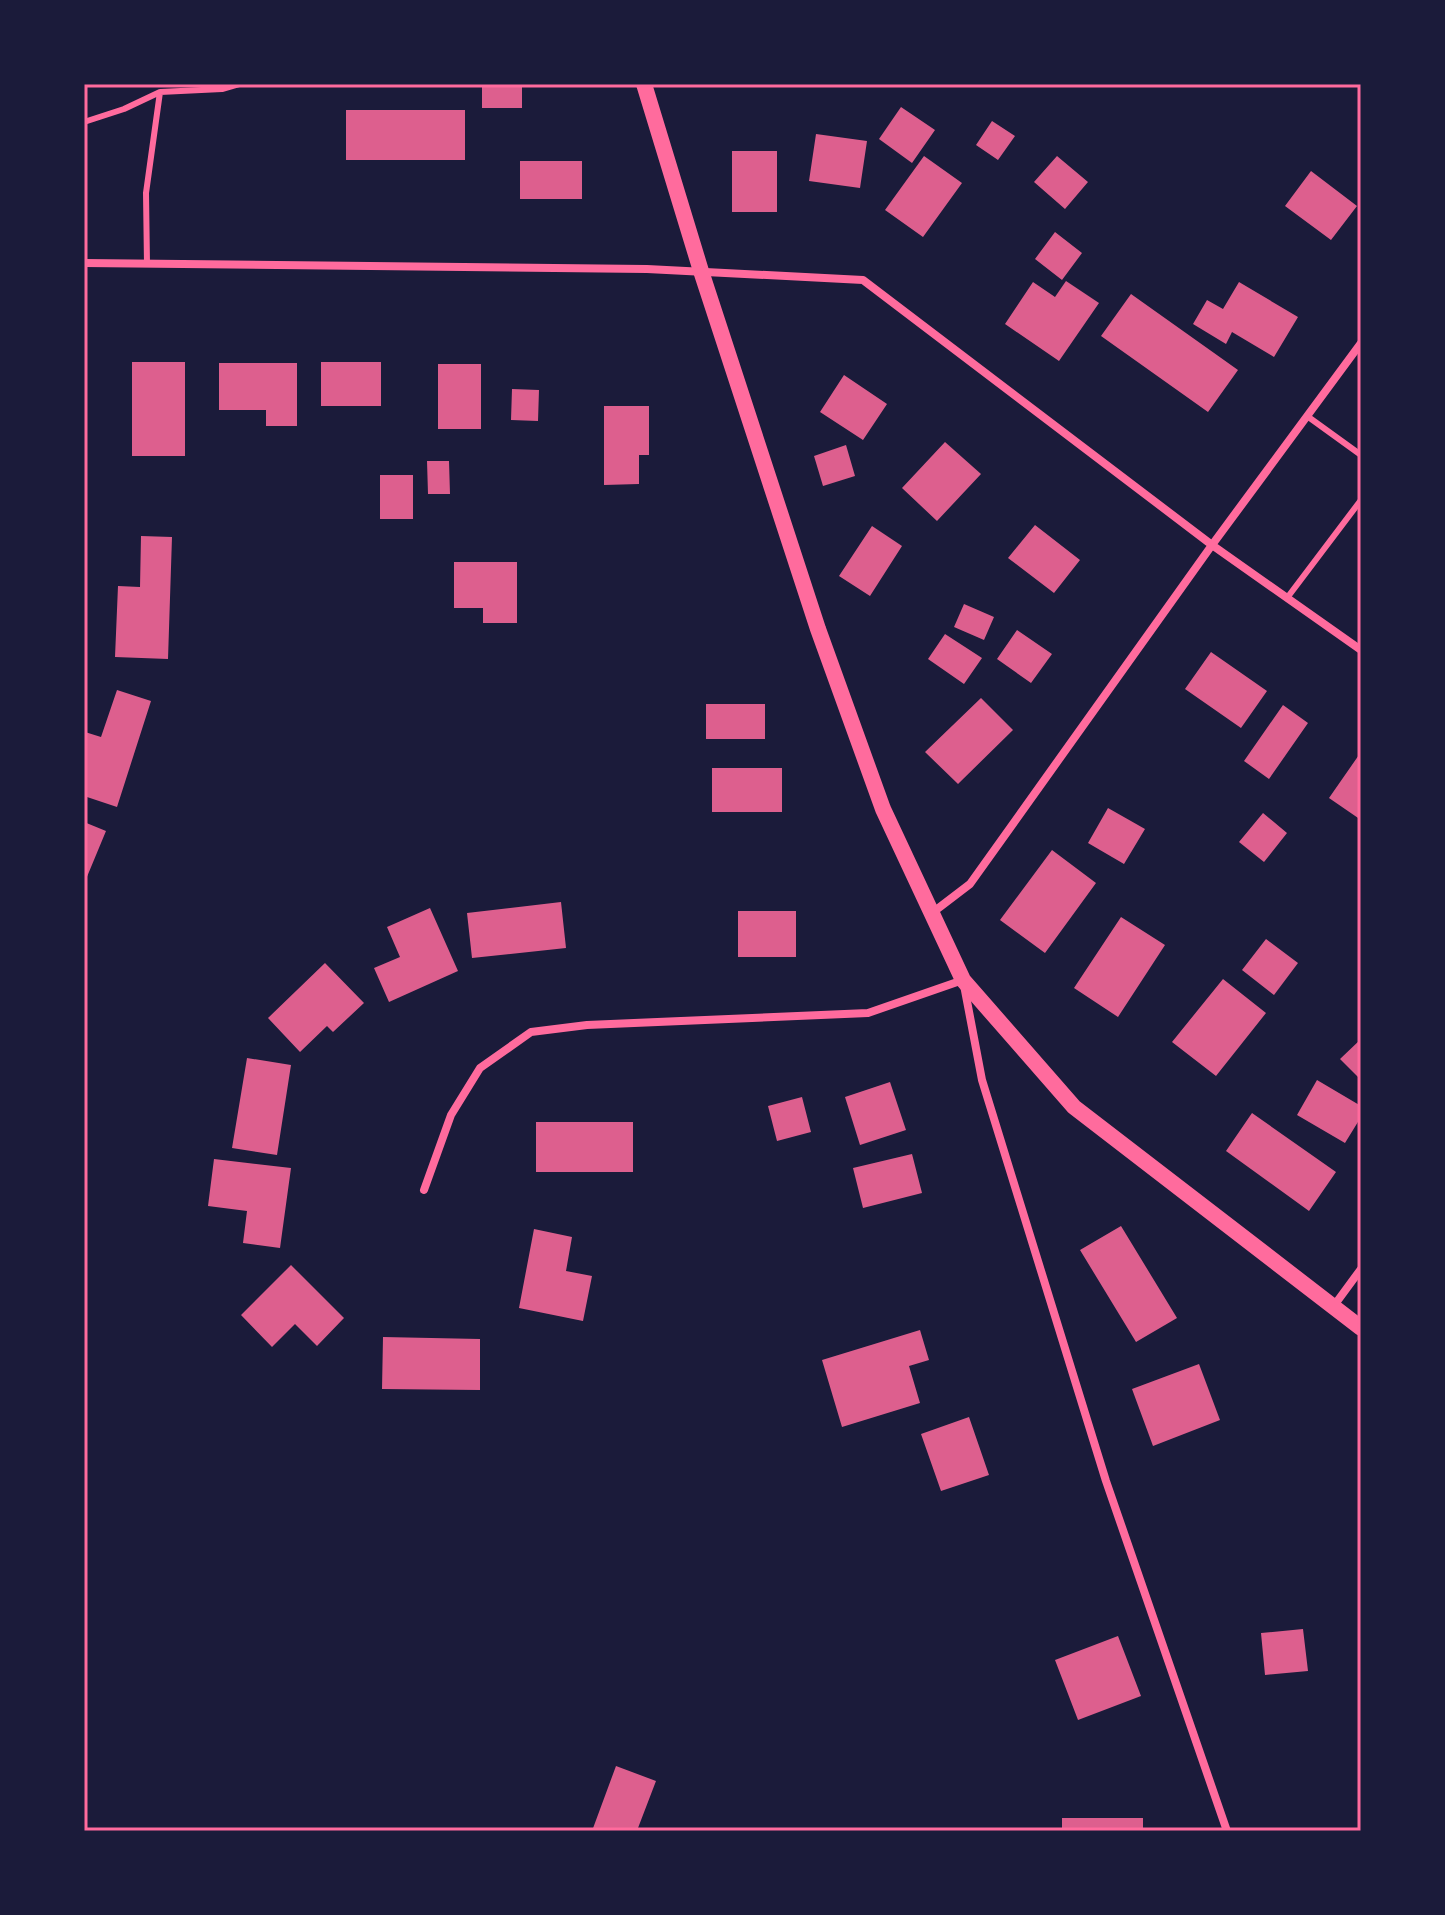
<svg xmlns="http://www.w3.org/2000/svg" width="1445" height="1915" font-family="'PT Sans',sans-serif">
<rect width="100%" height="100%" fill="#1b1b3a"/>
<path fill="#dd5f8e" d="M482,84H522V108H482Z
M901,107L935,130L912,163L879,139Z
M346,110H465V160H346Z
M992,121L1015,136L998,160L976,145Z
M816,134L867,141L860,188L809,181Z
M732,151H777V212H732Z
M924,156L962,183L923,237L885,210Z
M1057,156L1088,182L1065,209L1034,182Z
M520,161H582V199H520Z
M1311,171L1357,206L1331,240L1285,206Z
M1055,232L1082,253L1062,280L1035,259Z
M1066,281L1099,303L1059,361L1005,324L1033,282L1055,297Z
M1239,282L1298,317L1274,357L1232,332L1226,344L1193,324L1207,300L1223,309Z
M1131,294L1238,370L1208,412L1101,336Z
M132,362H185V456H132Z
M321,362H381V406H321Z
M219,363H297V426H266V410H219Z
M438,364H481V429H438Z
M844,375L887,404L863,440L820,412Z
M512,389L539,390L538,421L511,420Z
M604,406H649V455H639V484L604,485Z
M945,442L981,474L937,521L902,488Z
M846,445L855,476L823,486L814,456Z
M427,461H449L450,494H428Z
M380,475H413V519H380Z
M1035,525L1080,560L1054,593L1008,558Z
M872,526L902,546L870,596L839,576Z
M141,536L172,537L168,659L115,657L118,586L140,587Z
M454,562H517V623H483V608H454Z
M964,604L994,617L984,640L954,627Z
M1017,630L1052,654L1031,683L997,659Z
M945,634L982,658L964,684L928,659Z
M1211,652L1267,691L1241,728L1185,689Z
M117,690L151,701L117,807L84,796V735L85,732L101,737Z
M981,698L1013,730L958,784L925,752Z
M706,704H765V739H706Z
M1283,705L1308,723L1269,779L1244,761Z
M1361,752V820L1329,798Z
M712,768H782V812H712Z
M1108,808L1145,829L1124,864L1088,843Z
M1263,813L1287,833L1264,862L1239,842Z
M84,822L106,831L84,884Z
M1052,850L1096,883L1045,953L1000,920Z
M561,902L566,948L472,958L467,913Z
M430,908L458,971L389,1002L374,968L400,957L387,927Z
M738,911H796V957H738Z
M1121,917L1165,945L1118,1017L1074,988Z
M1266,939L1298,963L1274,995L1242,970Z
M325,963L364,1003L333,1032L327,1026L300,1052L268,1018Z
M1223,979L1266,1013L1216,1076L1172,1042Z
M1361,1039V1080L1340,1059Z
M247,1058L291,1065L277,1155L232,1148Z
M1317,1080L1361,1106V1117L1345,1143L1297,1115Z
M890,1082L906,1130L860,1145L845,1097Z
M802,1097L811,1132L777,1141L768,1106Z
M1252,1113L1336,1172L1309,1211L1226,1151Z
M536,1122H633V1172H536Z
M912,1154L922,1193L863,1208L853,1168Z
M214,1159L291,1168L280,1248L243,1243L247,1211L208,1206Z
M1121,1226L1177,1318L1136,1342L1080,1250Z
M534,1229L572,1237L566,1271L592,1276L583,1321L519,1308Z
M291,1265L344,1318L317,1346L295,1324L272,1347L241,1315Z
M920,1330L929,1360L909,1366L920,1403L842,1427L822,1360Z
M383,1337L480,1339V1390L382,1389Z
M1199,1364L1220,1420L1153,1446L1132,1389Z
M969,1417L989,1475L941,1491L921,1434Z
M1303,1629L1308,1671L1265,1675L1261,1633Z
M1118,1636L1141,1696L1078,1720L1055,1660Z
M616,1766L656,1781L638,1828L645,1831H592Z
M1062,1818H1143V1831H1062Z"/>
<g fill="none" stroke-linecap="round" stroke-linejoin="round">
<path stroke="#ff6b9d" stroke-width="6" d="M84,122L124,109L160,92L222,89L239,84
M147,264L146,193L160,92
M1307,416L1361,455
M1287,598L1361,500"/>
<path stroke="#ff6b9d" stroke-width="8" d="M84,263L647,269L863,280L1212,545L1361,650
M932,913L970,884L1212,545L1361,343
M424,1190L451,1115L480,1068L531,1032L587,1025L868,1013L963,980L982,1080L1106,1481L1227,1831
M1333,1307L1361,1269"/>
<path stroke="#ff6b9d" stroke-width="16" d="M644,84L701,271L818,629L883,809L963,980L1074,1107L1361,1328"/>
</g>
<rect width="1445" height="1915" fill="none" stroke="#1b1b3a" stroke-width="172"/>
<rect x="86" y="86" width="1273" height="1743" fill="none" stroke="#ff6b9d" stroke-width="3"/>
</svg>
